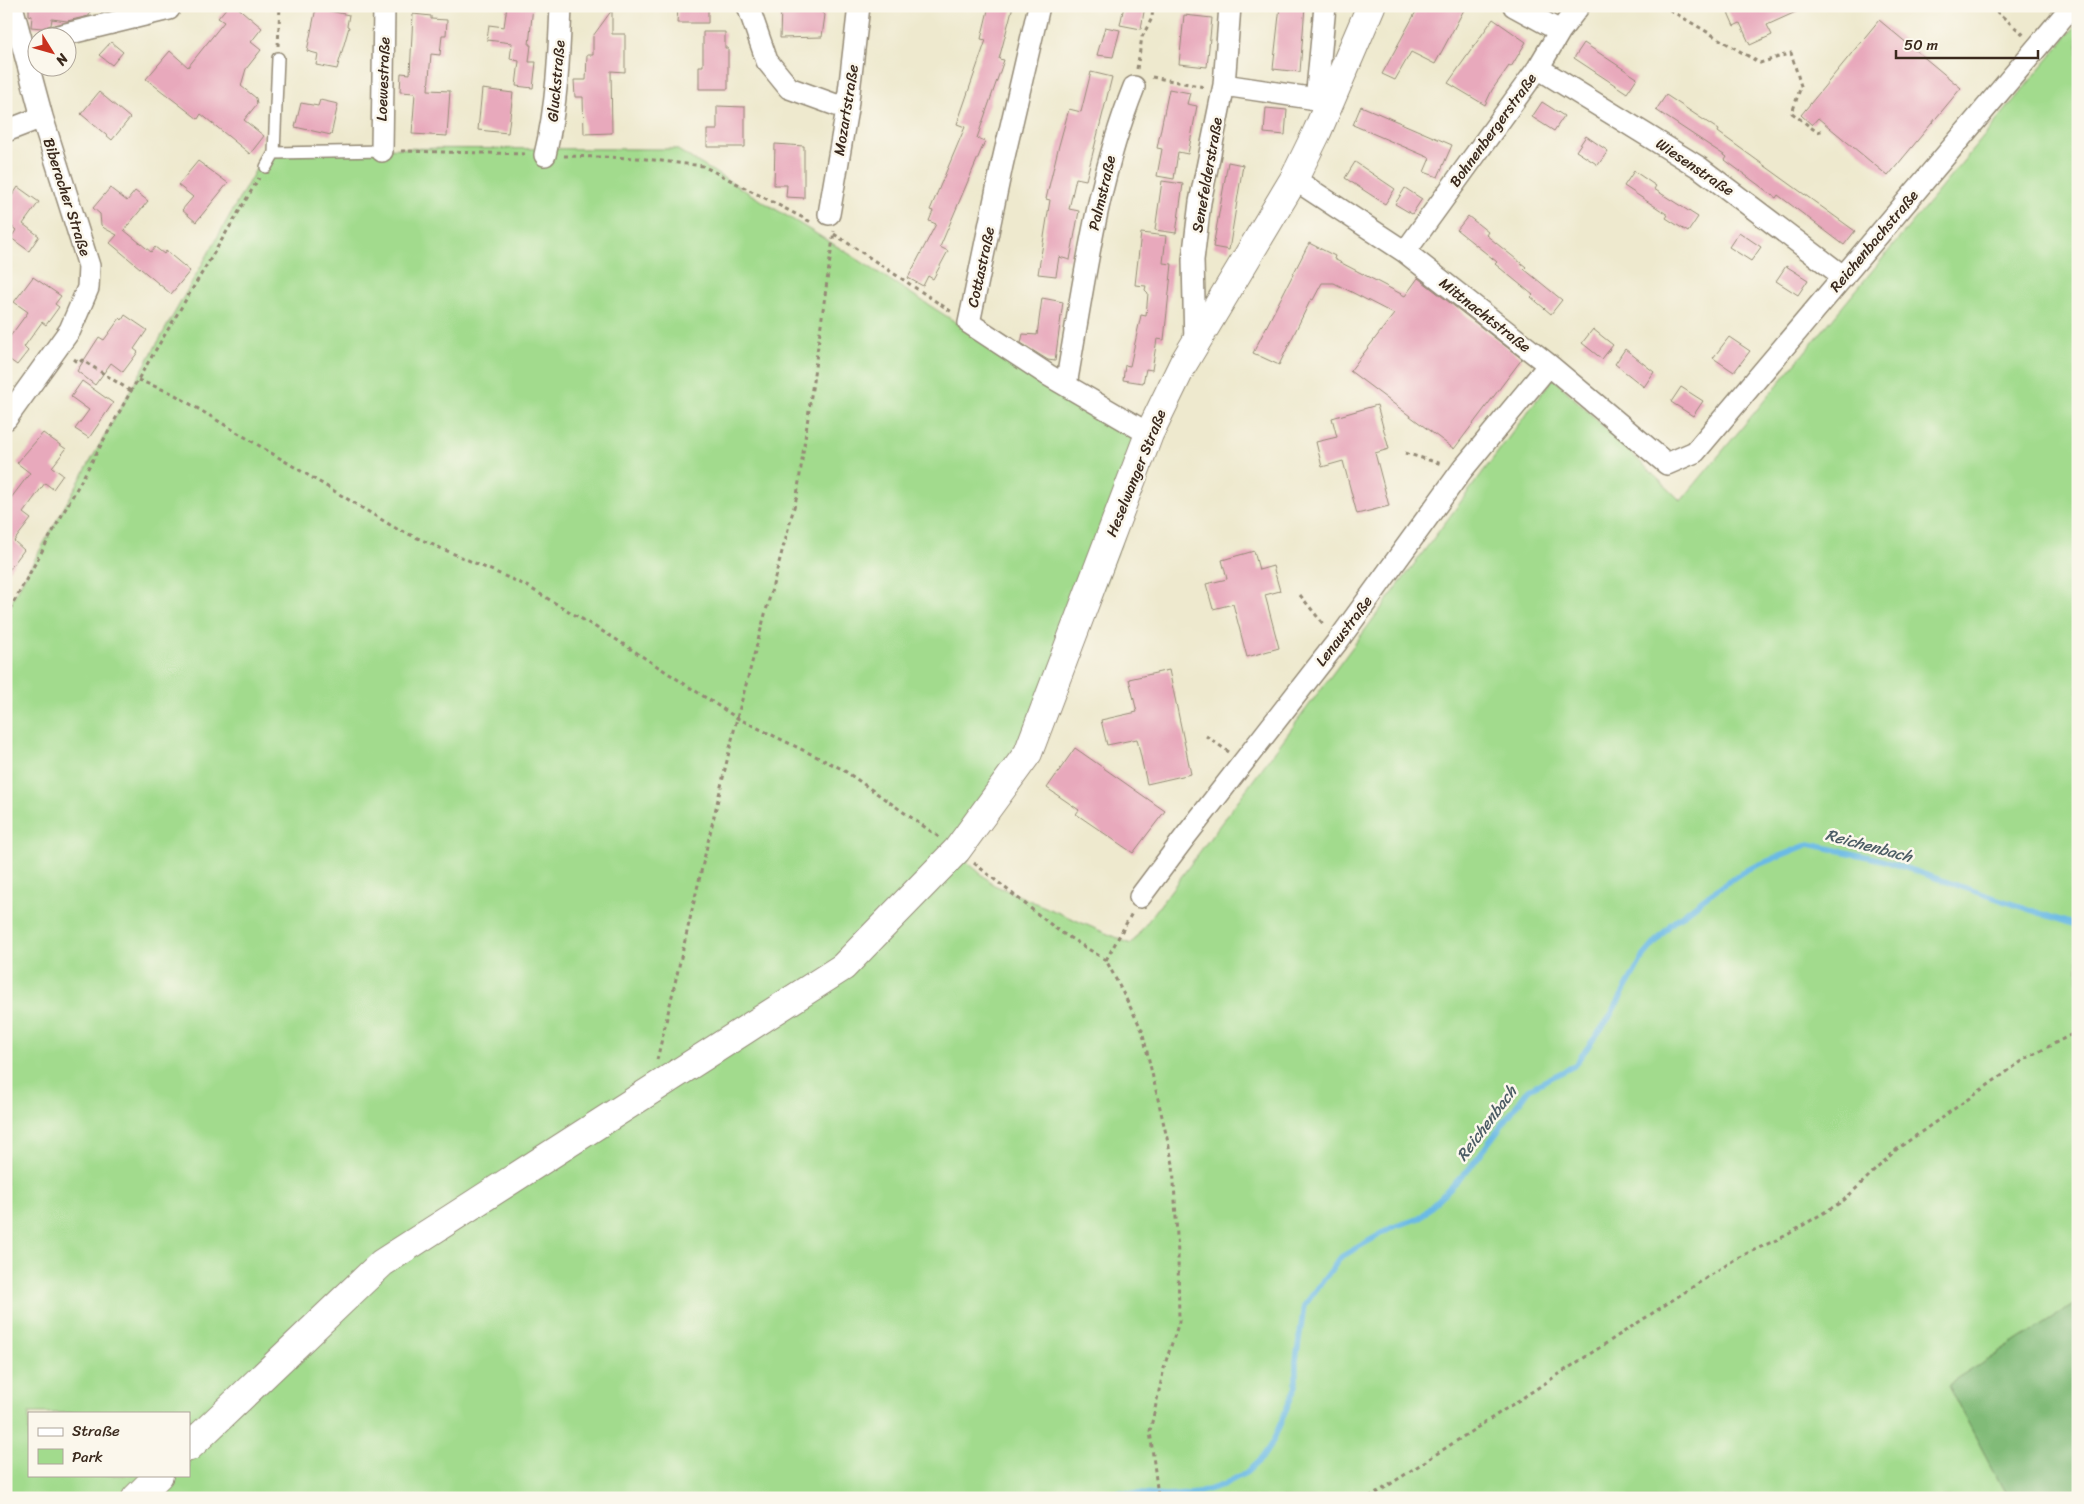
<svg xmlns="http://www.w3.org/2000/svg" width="2084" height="1504" font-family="Sriracha,sans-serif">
<rect width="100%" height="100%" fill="#fbf7ec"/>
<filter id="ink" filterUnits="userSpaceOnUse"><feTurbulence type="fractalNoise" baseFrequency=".02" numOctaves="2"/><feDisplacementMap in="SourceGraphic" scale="10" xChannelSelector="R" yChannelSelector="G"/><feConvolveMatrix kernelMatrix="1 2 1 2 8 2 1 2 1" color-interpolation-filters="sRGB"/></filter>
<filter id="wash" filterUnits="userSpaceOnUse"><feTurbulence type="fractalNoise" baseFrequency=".0096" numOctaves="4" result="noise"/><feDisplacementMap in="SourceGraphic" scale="20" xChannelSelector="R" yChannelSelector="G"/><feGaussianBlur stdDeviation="1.12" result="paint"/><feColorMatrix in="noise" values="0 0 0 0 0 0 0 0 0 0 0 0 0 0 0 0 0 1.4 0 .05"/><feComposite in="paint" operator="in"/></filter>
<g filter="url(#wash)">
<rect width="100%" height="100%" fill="#eee9ce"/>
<path fill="#a2db8d" stroke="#6e8256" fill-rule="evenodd" d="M2078,23V1302L1948,1385L2008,1498H6V610L268,148L676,149L843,250L1157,451L1036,759L967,862L994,885L1131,944L1553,378L1681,501ZM29,1413H189V1475H29Z"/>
<path fill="#81bb78" stroke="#5e724b" d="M2078,1302V1498H2008L1948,1385Z"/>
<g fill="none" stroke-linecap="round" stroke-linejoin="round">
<path stroke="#6abae5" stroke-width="5.5" d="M1102,1498L1119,1492L1166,1496L1198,1493L1223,1485L1247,1472L1262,1458L1273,1441L1296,1386V1361L1304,1306L1341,1257L1393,1227L1420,1218L1469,1169L1529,1089L1574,1066L1609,1018L1643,957L1671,924L1707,896L1746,870L1809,844L1882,860L2078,926"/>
</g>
<g id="blocks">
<path fill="#e8a9bc" d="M29,6H91L89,16L67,21L52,19L51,25L42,28L31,27L32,16L29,15Z
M228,6H236L262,28L251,42L261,50L246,69L241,86L256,98L257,104L244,120L264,136L250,154L201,114L198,119L146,79L170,51L188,67L224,22L218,18Z
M507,6H533L529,45H531L529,62H536L533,88L516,86L519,61L510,59L512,43L487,40L489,25L504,27Z
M678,6H708V23H677Z
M781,6H821V12L825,15L822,37L780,38Z
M989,6H1013L999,59L1004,60L977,138L985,141L940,247L948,251L933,279L928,276L923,286L908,278L936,224L929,221L933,211L930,210L965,127L957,124L986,40L981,39Z
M1124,6H1145L1141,29L1120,25Z
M1280,6H1305L1300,72L1273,69Z
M1419,6H1466L1435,64L1411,52L1395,80L1382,74Z
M1736,6H1809L1767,25L1772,35L1750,45L1740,23L1734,26L1727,10Z
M316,8L349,15L347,26L349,27L337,69L316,65L318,54L307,51Z
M612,10V34H625V72L611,71L612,133L584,134L583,97H575L574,80H586L587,55H593V36Z
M413,14L431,16V19L447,20L446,35H442L440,55L431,54L428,90L450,91L447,136L412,134L415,93L400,92L401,73L410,74Z
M1184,15L1212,18L1207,67L1179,64Z
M1493,19L1526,42L1511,67L1509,66L1492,90L1485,105L1448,83Z
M1879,20L1961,88L1888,176L1818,118L1812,125L1801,115Z
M1105,27L1120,30L1113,57L1097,55Z
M703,32H725V48H728V89H699V66H703Z
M111,42L123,52L112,65L99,55Z
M1584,43L1637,78L1627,93L1574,58Z
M1091,72L1112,77L1086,180L1076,178L1069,209L1079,211L1070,260L1059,257L1056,276L1038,274L1050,200L1046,199L1058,149L1069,109L1081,112Z
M482,89L513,93L508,133L478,130Z
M1169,89L1190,93L1187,104L1197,106L1188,154L1178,152L1174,179L1157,176L1162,149L1157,148Z
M99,92L130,118L112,140L81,114Z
M1666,95L1719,130L1718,132L1855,231L1844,245L1778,195L1776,198L1725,160L1727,157L1656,110Z
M320,100L338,104L331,135L295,127L301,103L318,106Z
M1542,102L1564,116L1554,131L1532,117Z
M717,106L745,107V147H707V130H717Z
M1361,106L1452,145L1438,177L1424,172L1430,158L1353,125Z
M1266,108L1287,110L1285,135L1264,133Z
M1586,136L1608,151L1598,165L1576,151Z
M775,144L804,146V198L786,197L787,185H774Z
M198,161L228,183L196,222L182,210L193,197L178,185Z
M1228,162L1243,165L1229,250L1213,247Z
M1355,162L1395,189L1385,204L1345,178Z
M1634,171L1656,186L1654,189L1698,217L1688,232L1666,218L1668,215L1624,186Z
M1162,181L1183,184L1176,233L1155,230Z
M18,187L39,202L23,224L39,236L29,251L11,238L16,230L6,222V200L10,199Z
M110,188L127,201L135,191L148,201L124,230L151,252L155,247L164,254L166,251L190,271L171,294L110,243L117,235L104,228L101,225L100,214L93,208Z
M1405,188L1422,199L1412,214L1395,204Z
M1468,216L1488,232L1486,235L1526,267L1524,269L1562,300L1551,314L1531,297L1533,295L1495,264L1497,262L1457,230Z
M1739,232L1761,247L1751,261L1729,247Z
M1141,233L1166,236L1163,263L1172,264L1164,340L1157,339L1152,370L1146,369L1143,383L1123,380L1125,365L1130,366L1141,315L1146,316L1148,293L1145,290L1146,286L1135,285Z
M1309,243L1335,256L1334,259L1405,296L1418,278L1522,359L1454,449L1350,371L1394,314L1334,283H1322L1313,300L1311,299L1279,365L1253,353Z
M1786,266L1808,280L1798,295L1776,281Z
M33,277L61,296L55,304L59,307L46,325L42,322L24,347L28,351L17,365L6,357V342L28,312L14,302Z
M1042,298L1063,302L1055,361L1048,360L1021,343L1023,334L1037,335Z
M125,315L147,330L134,349L138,352L123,372L111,363L95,385L77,371L99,337L104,340L120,318L122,320Z
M1593,329L1613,345L1602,359L1582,343Z
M1729,337L1750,351L1734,372L1713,358Z
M1625,349L1654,372L1644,387L1615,364Z
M82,381L113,403L89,438L75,429L89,410L71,397Z
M1681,387L1703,401L1693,416L1671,402Z
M1377,405L1389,449L1375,453L1389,506L1357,514L1343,461L1322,467L1316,442L1337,437L1332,418Z
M43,433L66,449L52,467L63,475L53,489L45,483L23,513L31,519L14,541L24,550L6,574V501L8,502L30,473L17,463Z
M1254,551L1259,570L1273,566L1280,591L1265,595L1279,648L1247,657L1233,604L1213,609L1206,584L1227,579L1222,560Z
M1169,670L1191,774L1147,784L1137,739L1107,745L1101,720L1137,712L1129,679Z
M1075,748L1165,811L1133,853L1076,814L1079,810L1047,788Z"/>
</g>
</g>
<g filter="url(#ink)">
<use href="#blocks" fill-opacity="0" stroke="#948a76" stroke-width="1"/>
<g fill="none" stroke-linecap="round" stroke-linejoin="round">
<defs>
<path id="service" d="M274,153L385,151
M266,167L274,153L278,58"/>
<path id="minor" d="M748,6L767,61L789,88L847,109
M1039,6L1002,165L969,323L1048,375L1149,434
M1514,6L1560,31
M50,38L169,9
M1538,68L1700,168L1844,277
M1224,85L1330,101
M1316,101L1325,6
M6,131L42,117
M382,151L384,6
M545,155C557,105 559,57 561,6
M1294,179L1405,252L1549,365L1667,464L1695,452L2072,6
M829,214L847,109L859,6
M1405,252L1538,68L1560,31L1579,6
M1195,344L1193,260L1200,202L1224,85L1230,6
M1066,385C1084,284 1096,182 1134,87
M6,419L70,330L88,288L89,266L42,117L12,6
M1140,897L1185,837L1337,642L1462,470L1549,365"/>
<path id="tertiary" d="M189,1447L382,1263L843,967L957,850L1028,753L1149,434L1183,364L1294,179L1317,132L1371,6
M136,1498L159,1475"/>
</defs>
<use href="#service" stroke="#948a76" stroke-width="14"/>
<use href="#minor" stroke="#948a76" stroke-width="24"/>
<use href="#tertiary" stroke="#948a76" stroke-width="30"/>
<path stroke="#948a76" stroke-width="3" stroke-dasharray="4 4" stroke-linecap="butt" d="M1663,6L1760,63L1791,53L1801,86L1792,113L1817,132L1824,130
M1990,6L2024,35
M278,46L280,6
M1137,69L1142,37L1152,18L1153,6
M1152,77L1204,87
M401,151L528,154
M564,156L637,158L703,166L811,222
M834,234L952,312
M74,359L79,363L82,360L131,391
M138,380L172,393L397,529L525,585L617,640L737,718L842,769L939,837
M1405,453L1442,464
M1300,595L1324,625
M6,616L131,391L259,178
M1206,736L1229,752
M974,863L1059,931L1106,960L1142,1030L1173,1164L1178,1255L1179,1322L1165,1364L1150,1431L1158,1496
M1106,960L1132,913
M657,1060L737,718L797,496L834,231
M1369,1498L1737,1258L1787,1235L1843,1201L1897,1149L2025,1059L2078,1031"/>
<use href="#service" stroke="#fff" stroke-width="11"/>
<use href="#minor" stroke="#fff" stroke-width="21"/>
<use href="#tertiary" stroke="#fff" stroke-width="28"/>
</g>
</g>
<g text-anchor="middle" stroke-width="5" stroke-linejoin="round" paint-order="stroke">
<g font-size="15" fill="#3b2a1e" stroke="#fbf7ec">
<text transform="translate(383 79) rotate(-88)" y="5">Loewestraße</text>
<text transform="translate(556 81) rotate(-85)" y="5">Gluckstraße</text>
<text transform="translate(846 110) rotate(-81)" y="5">Mozartstraße</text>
<text transform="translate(1493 130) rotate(-54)" y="5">Bohnenbergerstraße</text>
<text transform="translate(1695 167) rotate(34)" y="5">Wiesenstraße</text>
<text transform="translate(1207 175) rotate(-80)" y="5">Senefelderstraße</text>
<text transform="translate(1102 193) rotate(-77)" y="5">Palmstraße</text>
<text transform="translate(67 197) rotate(72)" y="5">Biberacher Straße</text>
<text transform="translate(1874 241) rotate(-50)" y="5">Reichenbachstraße</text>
<text transform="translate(981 267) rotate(-78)" y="5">Cottastraße</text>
<text transform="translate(1485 315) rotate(38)" y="5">Mittnachtstraße</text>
<text transform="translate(1136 473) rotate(-68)" y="5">Heselwanger Straße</text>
<text transform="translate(1344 631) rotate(-53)" y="5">Lenaustraße</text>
</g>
<g font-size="16" font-style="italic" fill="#4b5c64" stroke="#fbf7ec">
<text transform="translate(1869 845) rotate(15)" y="6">Reichenbach</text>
<text transform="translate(1486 1123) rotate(-53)" y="6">Reichenbach</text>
</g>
</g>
<rect width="2084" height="1504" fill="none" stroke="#fbf7ec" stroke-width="25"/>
<rect x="28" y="1412" width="162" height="65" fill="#fbf7ec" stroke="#aea59a"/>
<rect x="38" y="1428" width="25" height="8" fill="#ffffff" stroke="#aea59a"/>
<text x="72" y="1436" font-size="15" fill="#3b2a1e">Straße</text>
<rect x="38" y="1449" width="25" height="15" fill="#a2db8d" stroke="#aea59a"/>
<text x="72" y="1462" font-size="15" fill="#3b2a1e">Park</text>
<g transform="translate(52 52) rotate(127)"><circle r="24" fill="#fbf7ec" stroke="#aea59a"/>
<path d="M0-4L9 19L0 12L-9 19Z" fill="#c8321e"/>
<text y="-8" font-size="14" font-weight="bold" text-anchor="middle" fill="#3b2a1e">N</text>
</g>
<path d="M1896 50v8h142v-8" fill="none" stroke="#3b2a1e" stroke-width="2.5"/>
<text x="1904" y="50" font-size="15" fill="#3b2a1e" stroke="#fbf7ec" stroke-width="4" paint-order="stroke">50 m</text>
</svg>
